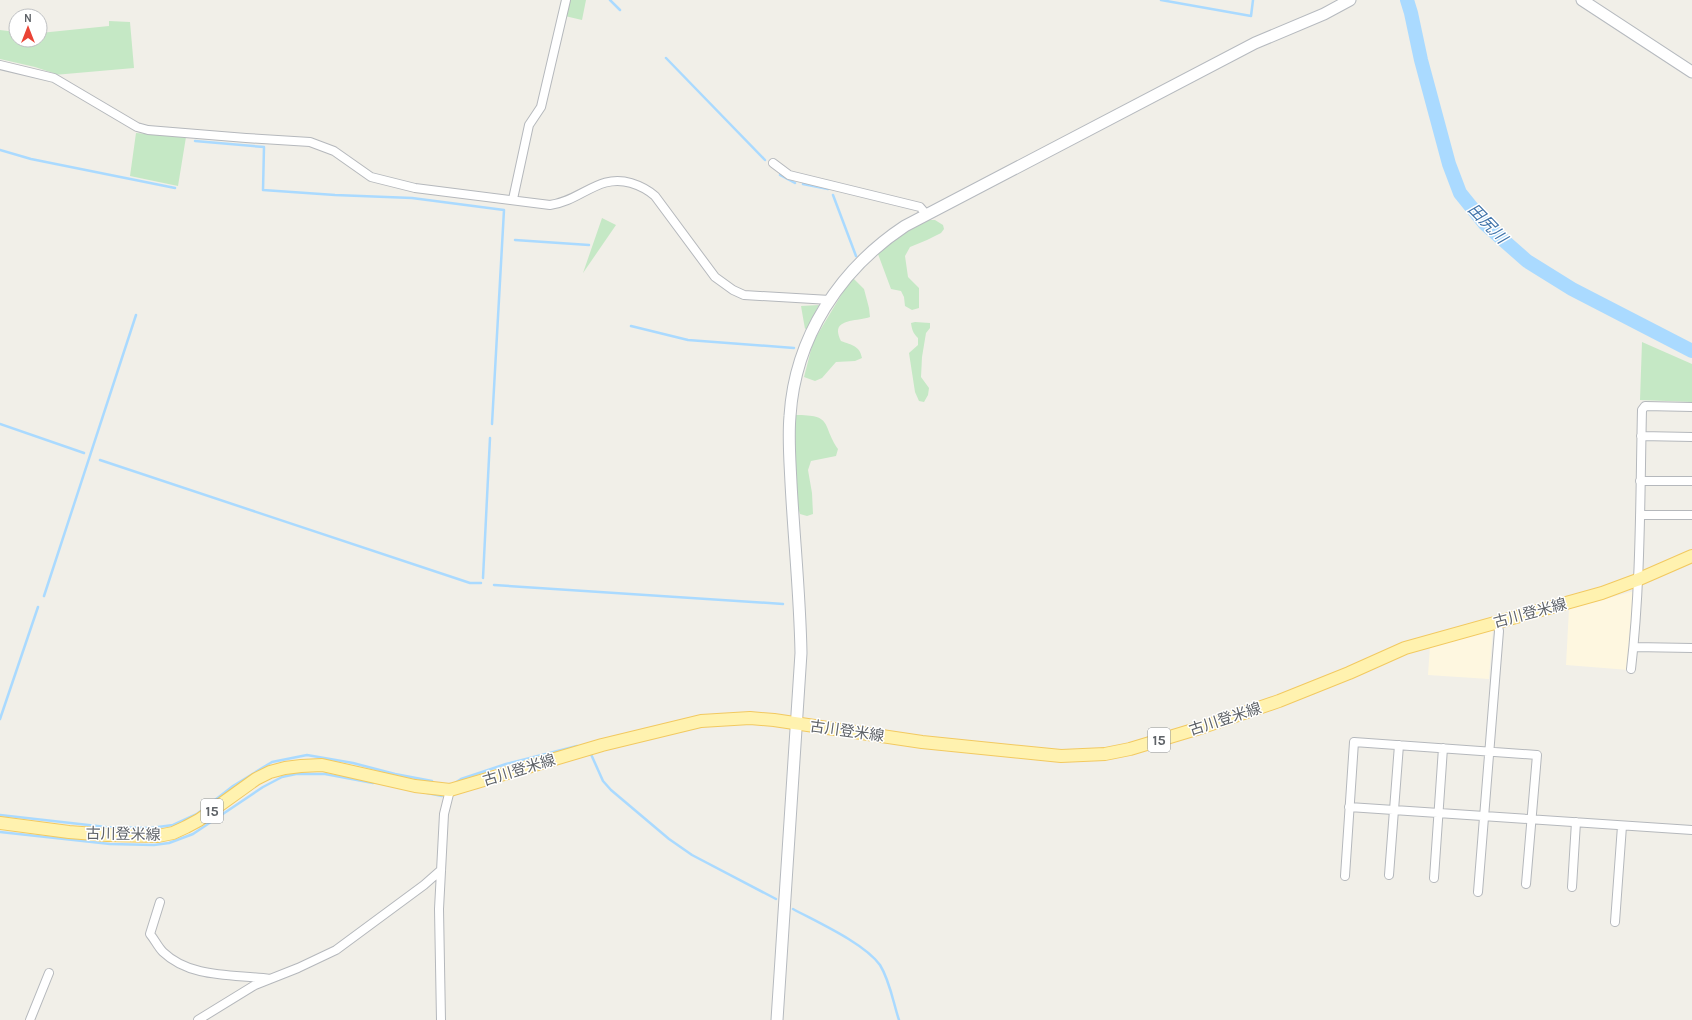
<svg xmlns="http://www.w3.org/2000/svg" width="1692" height="1020" font-family="Karla,'Noto Sans JP',sans-serif">
<rect width="100%" height="100%" fill="#f1efe8"/>
<path fill="#fef7e0" d="M1634,591L1629,670L1566,665L1569,609Z
M1493,629L1489,679L1428,675L1430,646Z"/>
<path fill="#c5e8c5" d="M570,0H586L582,20L565,16Z
M109,21L130,22L134,68L54,75L53,73L35,67L0,59V30L16,32V40H40V33L109,26Z
M136,133L186,137L178,186L130,176Z
M602,218L616,225L583,273L601,221Z
M929,220H935L943,225L944,229L941,233L927,240L910,247L905,256L908,277L919,288V308L912,310L905,306L904,297L901,291L891,289L878,254C892,238 909,230 929,220Z
M852,277L864,289L869,308L870,317C856,322 829,318 841,341C852,345 860,346 862,358L855,361L836,362L822,378L815,381L804,377L813,342Z
M819,305L807,328L805,329L801,306Z
M915,322L930,323V328L926,333L922,357L921,377L929,388L928,395L924,402L919,401L915,392L909,353L918,345V338C913,333 912,330 911,323Z
M1642,342L1692,364V402L1640,400Z
M795,415C834,415 821,424 838,449L836,456L811,461L808,470L812,493L813,514L807,516L800,514C791,486 794,444 795,415Z"/>
<g fill="none" stroke-linecap="round" stroke-linejoin="round">
<path stroke="#aadaff" stroke-width="2.5" d="M610,0L620,10
M1161,0L1251,16L1253,0
M666,58L765,160
M195,141L264,147L263,190L335,195L412,198L504,210L492,424
M0,150L31,159L175,188
M780,175L795,183
M803,184L828,189
M833,195L856,256
M515,240L589,245
M631,326L688,340L794,348
M0,424L84,453
M100,460L470,583H481
M483,578L490,438
M494,585L783,604
M44,596L136,315
M0,719L38,607
M590,752L603,781L611,790L669,839L692,855L776,899
M455,783L461,779L506,764L577,746
M427,793L442,796L443,794
M0,815L106,827L151,828L173,825L197,814L233,786L272,762L307,755L353,763L395,774L432,781
M0,832L110,844L154,845L169,843L193,834L263,787L282,777L296,774H325L373,783
M793,909C817,922 864,943 880,965C890,981 893,1002 899,1020"/>
<path stroke="#aadaff" stroke-width="14" d="M1407,0L1411,13L1421,60L1449,164L1460,193L1485,224L1527,261L1572,289L1692,351"/>
<defs>
<path id="street" d="M0,65L54,78L137,127L148,130L246,138L310,142L334,151L371,177L415,188L550,205C581,201 599,173 631,183C641,186 647,189 655,196L715,277L733,290L744,295L830,300
M773,163L789,175L920,207L926,214
M513,199L529,125L541,107L566,0
M1641,436L1692,437
M1640,481H1692
M1640,515H1692
M1634,647L1692,648
M1631,669C1641,585 1640,495 1642,410L1645,406L1692,407
M1349,807L1692,830
M1389,875L1399,745
M1345,876L1354,742L1537,755L1526,884
M1434,878L1443,748
M1572,887L1576,822
M1478,892L1499,631L1497,622
M160,902L150,934C155,940 158,947 163,952C191,979 235,974 270,979
M1615,922L1622,826
M30,1020L49,973
M198,1020L255,985L298,968L336,950L424,885L441,870
M441,1020L439,909L444,814L450,790"/>
<path id="secondary" d="M1582,0L1692,72
M777,1020L801,653C800,596 794,540 791,483C790,461 788,438 790,416C795,337 840,269 905,226L1255,43L1324,14L1350,0"/>
<path id="primary" d="M0,823L69,832L107,835L158,836L173,833L186,827L199,820L256,779L270,772L285,768L301,766L322,765L415,786L450,790L602,745L701,721L750,718L774,720L922,742L1061,756L1105,754L1130,749L1203,727L1279,701L1349,673L1405,648L1602,593L1637,580L1692,556"/>
</defs>
<use href="#street" stroke="#b5b8bc" stroke-width="10"/>
<use href="#secondary" stroke="#b6babf" stroke-width="13"/>
<use href="#primary" stroke="#f2c960" stroke-width="14"/>
<use href="#street" stroke="#fff" stroke-width="8"/>
<use href="#secondary" stroke="#fff" stroke-width="11"/>
<use href="#primary" stroke="#fff2af" stroke-width="12"/>
</g>
<g text-anchor="middle" stroke-width="3" stroke-linejoin="round" paint-order="stroke">
<g fill="#fff" stroke="#8f9295" stroke-width="1">
<rect x="1148" y="728" width="22" height="24" rx="3"/>
<rect x="201" y="799" width="22" height="24" rx="3"/>
</g>
<g font-size="14" font-weight="bold" fill="#5f6368">
<text x="1159" y="745">15</text>
<text x="212" y="816">15</text>
</g>
<g font-size="15" fill="#5f6368" stroke="#fff">
<text transform="translate(1530 613) rotate(-15)" y="5">古川登米線</text>
<text transform="translate(1225 719) rotate(-18)" y="5">古川登米線</text>
<text transform="translate(847 731) rotate(8)" y="5">古川登米線</text>
<text transform="translate(519 770) rotate(-17)" y="5">古川登米線</text>
<text transform="translate(123 834) rotate(1)" y="5">古川登米線</text>
</g>
<g font-size="16" font-style="italic" fill="#4174aa" stroke="#fff">
<text transform="translate(1488 223) rotate(46)" y="6">田尻川</text>
</g>
</g>
<g transform="translate(28 28)"><circle r="19" fill="#ffffff" stroke="#bfc1c3"/>
<path d="M0-3L7 15L0 10L-7 15Z" fill="#ea4335"/>
<text y="-6" font-size="11" font-weight="bold" text-anchor="middle" fill="#5f6368">N</text>
</g>
</svg>
